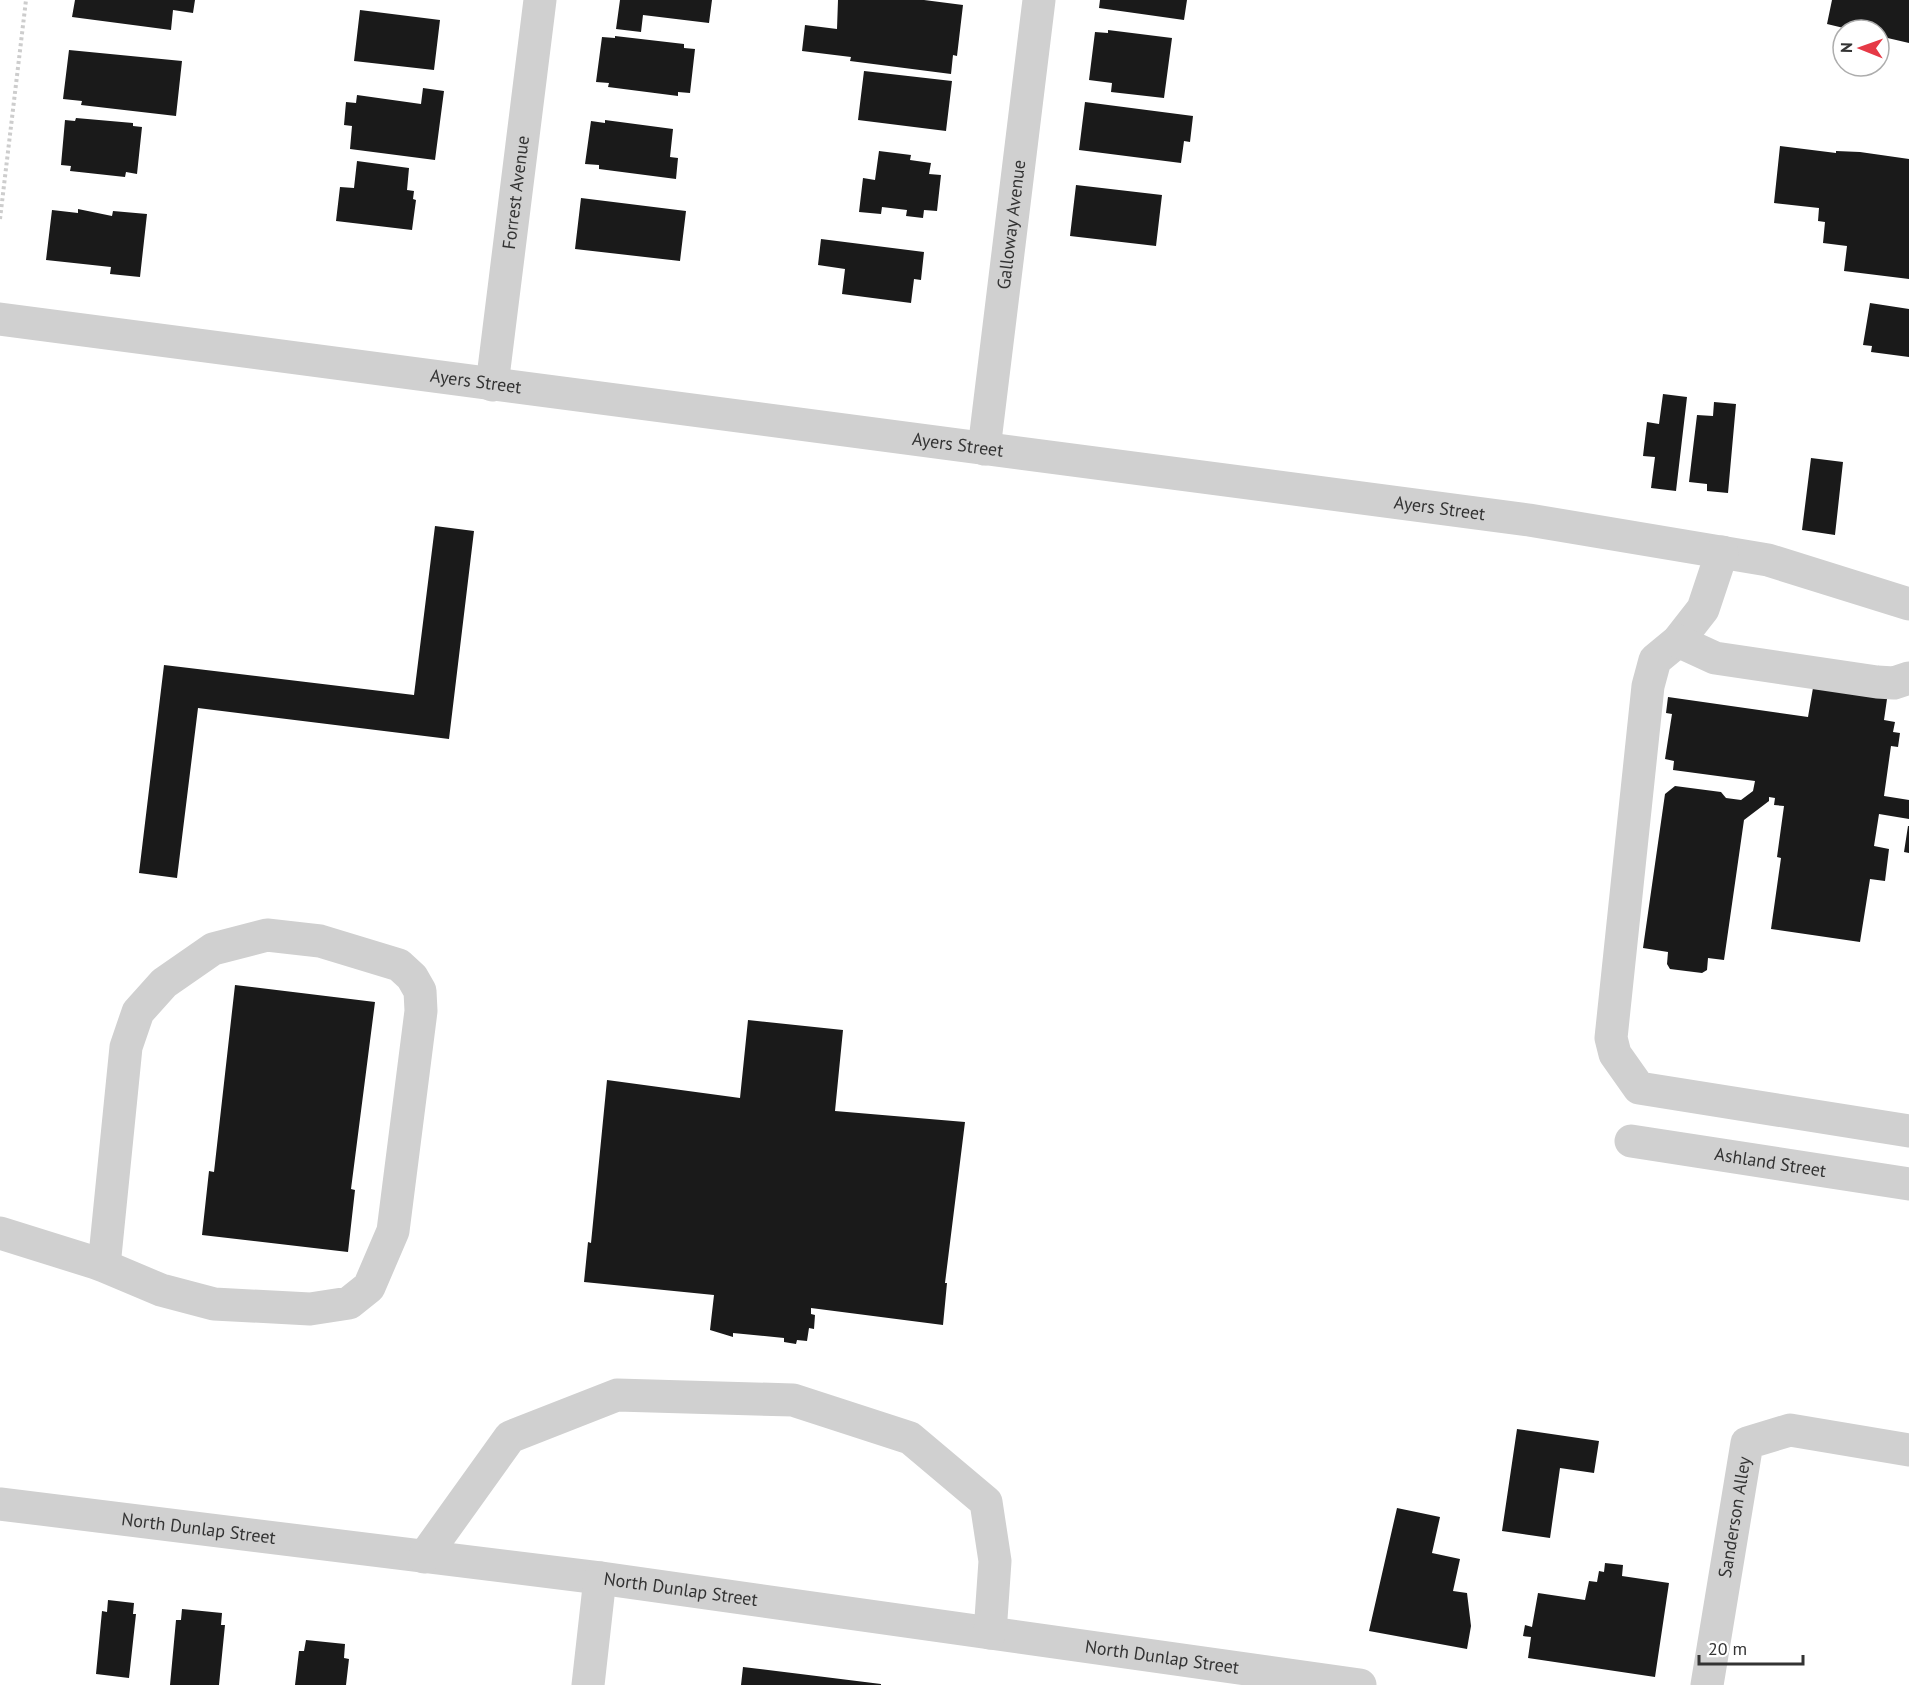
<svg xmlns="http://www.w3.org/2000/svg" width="1909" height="1685" font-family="'PT Sans',sans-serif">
<rect width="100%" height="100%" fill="#fff"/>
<path fill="#1a1a1a" d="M75,0H195L193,13L173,10L171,30L72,17Z
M620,0H712L709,23L643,15L641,32L616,29Z
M838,0H924L963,5L957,56L953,55L951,74L850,61L851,57L802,51L805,25L837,29Z
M1100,0H1187L1184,20L1099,8Z
M1832,0H1909V43L1879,36V30H1852L1827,24Z
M360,10L440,20L434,70L354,61Z
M1108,30L1172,38L1164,98L1111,92L1112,83L1089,80L1095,32L1108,33Z
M615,36L684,44V48L695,49L690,93L678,92V96L608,87L609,83L596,82L602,37L615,38Z
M69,50L182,61L176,116L81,105L82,101L63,99Z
M864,71L952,81L946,131L858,120Z
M423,88L444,91L435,160L350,149L352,126L344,125L346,102L356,103L357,95L421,104Z
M1085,102L1193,116L1190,142L1184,141L1181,163L1079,150Z
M76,118L133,123V126L142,127L137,174L126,172L125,177L70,171L71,166L61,165L65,120L75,121Z
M605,120L673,129L670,157L678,158L676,179L599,169V165L585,164L591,121L605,123Z
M1780,146L1836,153V151L1860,152L1909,159V279L1844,271L1847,246L1823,243L1825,222L1818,221L1819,208L1774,203Z
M879,151L911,155L910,160L931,163L929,174L941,175L937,211L924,210L923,218L906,216L907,210L882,207L881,214L859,212L863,178L875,180Z
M357,161L409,168L407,190L414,191L413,199L416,200L412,230L336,221L340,187L354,188Z
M1076,185L1162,195L1156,246L1070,236Z
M581,198L686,211L680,261L575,249Z
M78,209L112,216L113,211L147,214L140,277L110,274L111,267L46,260L52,210L78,213Z
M821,239L924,252L921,280L914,279L911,303L842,294L845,269L818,265Z
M1870,303L1909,309V357L1871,352L1872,346L1863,345Z
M1663,394L1687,397L1676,491L1651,488L1655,457L1643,456L1647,422L1659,424Z
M1714,402L1736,404L1728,493L1707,491V484L1689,482L1697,415L1713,416Z
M1811,458L1843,462L1835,535L1802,530Z
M435,526L474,531L449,739L198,708L177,878L139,873L164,665L414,695Z
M1814,682L1888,692L1884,720L1895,722L1893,732L1900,733L1898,747L1891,746L1884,796L1909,800V819L1879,814L1874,846L1889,849L1885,881L1870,879L1860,942L1771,929L1781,858L1777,857L1784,806L1774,805L1775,798L1769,797V801L1744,820L1724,960L1708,958L1707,970L1702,973L1670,969L1667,964L1668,952L1643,948L1665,794L1675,786L1721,792L1726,798L1741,800L1753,791L1755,781L1673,770L1674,761L1665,759L1672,714L1666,713L1668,697L1808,717Z
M1908,826H1909V853L1904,852Z
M235,985L375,1002L351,1189L355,1190L348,1252L202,1235L209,1171L214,1172Z
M748,1020L843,1030L835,1111L965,1122L945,1283H947L943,1325L811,1308V1314L815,1315L814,1329L809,1328L807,1341L797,1340L796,1344L784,1342V1338L733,1333V1337L710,1330L714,1295L584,1282L588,1242L591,1243L607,1080L740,1098Z
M1517,1429L1599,1441L1594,1473L1560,1468L1550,1538L1502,1531Z
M1397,1508L1440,1517L1432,1553L1460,1559L1453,1591L1467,1593L1471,1626L1467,1649L1369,1631Z
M1605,1563L1623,1565L1622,1576L1669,1583L1655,1677L1528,1658L1531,1637L1523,1636L1525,1625L1532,1627L1538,1593L1585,1600L1589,1581L1597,1582L1599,1571L1604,1572Z
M108,1600L134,1603L133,1614H136L129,1678L96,1674L102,1611L107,1612Z
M182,1609L222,1613L221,1625H225L219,1685H170L176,1620H181Z
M306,1640L345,1644L344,1658L349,1659L346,1685H295L299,1651H304Z
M743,1667L881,1684V1685H741Z"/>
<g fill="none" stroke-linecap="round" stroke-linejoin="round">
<path stroke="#cdcdcd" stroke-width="4" stroke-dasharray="3 3" stroke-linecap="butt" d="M0,219L26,0"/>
<g stroke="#d0d0d0" stroke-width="33">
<path id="s1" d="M0,319L1529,520L1768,560L1909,604"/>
<path id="s2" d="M492,385L540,0"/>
<path id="s3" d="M984,449L1039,0"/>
<path d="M1722,552L1703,609L1678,641L1655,660L1648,686L1611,1038L1615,1054L1639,1088L1909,1131"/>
<path d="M1678,641L1715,658L1877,682L1894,683L1909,678"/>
<path id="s4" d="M1631,1141L1909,1184"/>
<path d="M0,1233L96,1263L104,1266L161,1290L214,1304L310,1309L349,1303L369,1287L393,1231L421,1011L420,991L412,977L399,965L320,941L267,935L213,949L164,983L138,1012L126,1047L104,1266"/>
<path id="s5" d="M0,1504L600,1578L1360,1685"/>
<path d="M424,1557L510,1437L617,1395L793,1400L910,1438L986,1502L995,1561L990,1633"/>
<path d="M588,1685L600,1578"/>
<path id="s6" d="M1707,1685L1747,1443L1790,1430L1909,1450"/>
</g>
</g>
<g text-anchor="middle" stroke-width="6" stroke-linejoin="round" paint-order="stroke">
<g font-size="18" fill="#333" stroke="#fff">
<text dy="6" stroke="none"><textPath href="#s2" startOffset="194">Forrest Avenue</textPath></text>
<text dy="6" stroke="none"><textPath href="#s3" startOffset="226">Galloway Avenue</textPath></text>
<text dy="6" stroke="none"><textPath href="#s1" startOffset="480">Ayers Street</textPath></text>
<text dy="6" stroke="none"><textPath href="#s1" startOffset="966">Ayers Street</textPath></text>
<text dy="6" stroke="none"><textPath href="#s1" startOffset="1452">Ayers Street</textPath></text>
<text dy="6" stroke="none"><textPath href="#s4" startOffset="141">Ashland Street</textPath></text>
<text dy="6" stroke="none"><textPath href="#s6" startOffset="170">Sanderson Alley</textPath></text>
<text dy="6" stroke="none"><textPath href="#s5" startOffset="200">North Dunlap Street</textPath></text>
<text dy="6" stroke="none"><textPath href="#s5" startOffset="686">North Dunlap Street</textPath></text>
<text dy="6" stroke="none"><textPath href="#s5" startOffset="1172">North Dunlap Street</textPath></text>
</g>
</g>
<g transform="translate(1861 48) rotate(271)"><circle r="28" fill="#ffffff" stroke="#adadad" stroke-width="1.5"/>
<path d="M0-4.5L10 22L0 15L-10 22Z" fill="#e63946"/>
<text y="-9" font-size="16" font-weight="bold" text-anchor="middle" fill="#333333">N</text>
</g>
<path d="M1699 1655v9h104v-9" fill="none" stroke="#333333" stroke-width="3"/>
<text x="1708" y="1655" font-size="18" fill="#333333" stroke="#ffffff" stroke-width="4.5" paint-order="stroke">20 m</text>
</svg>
